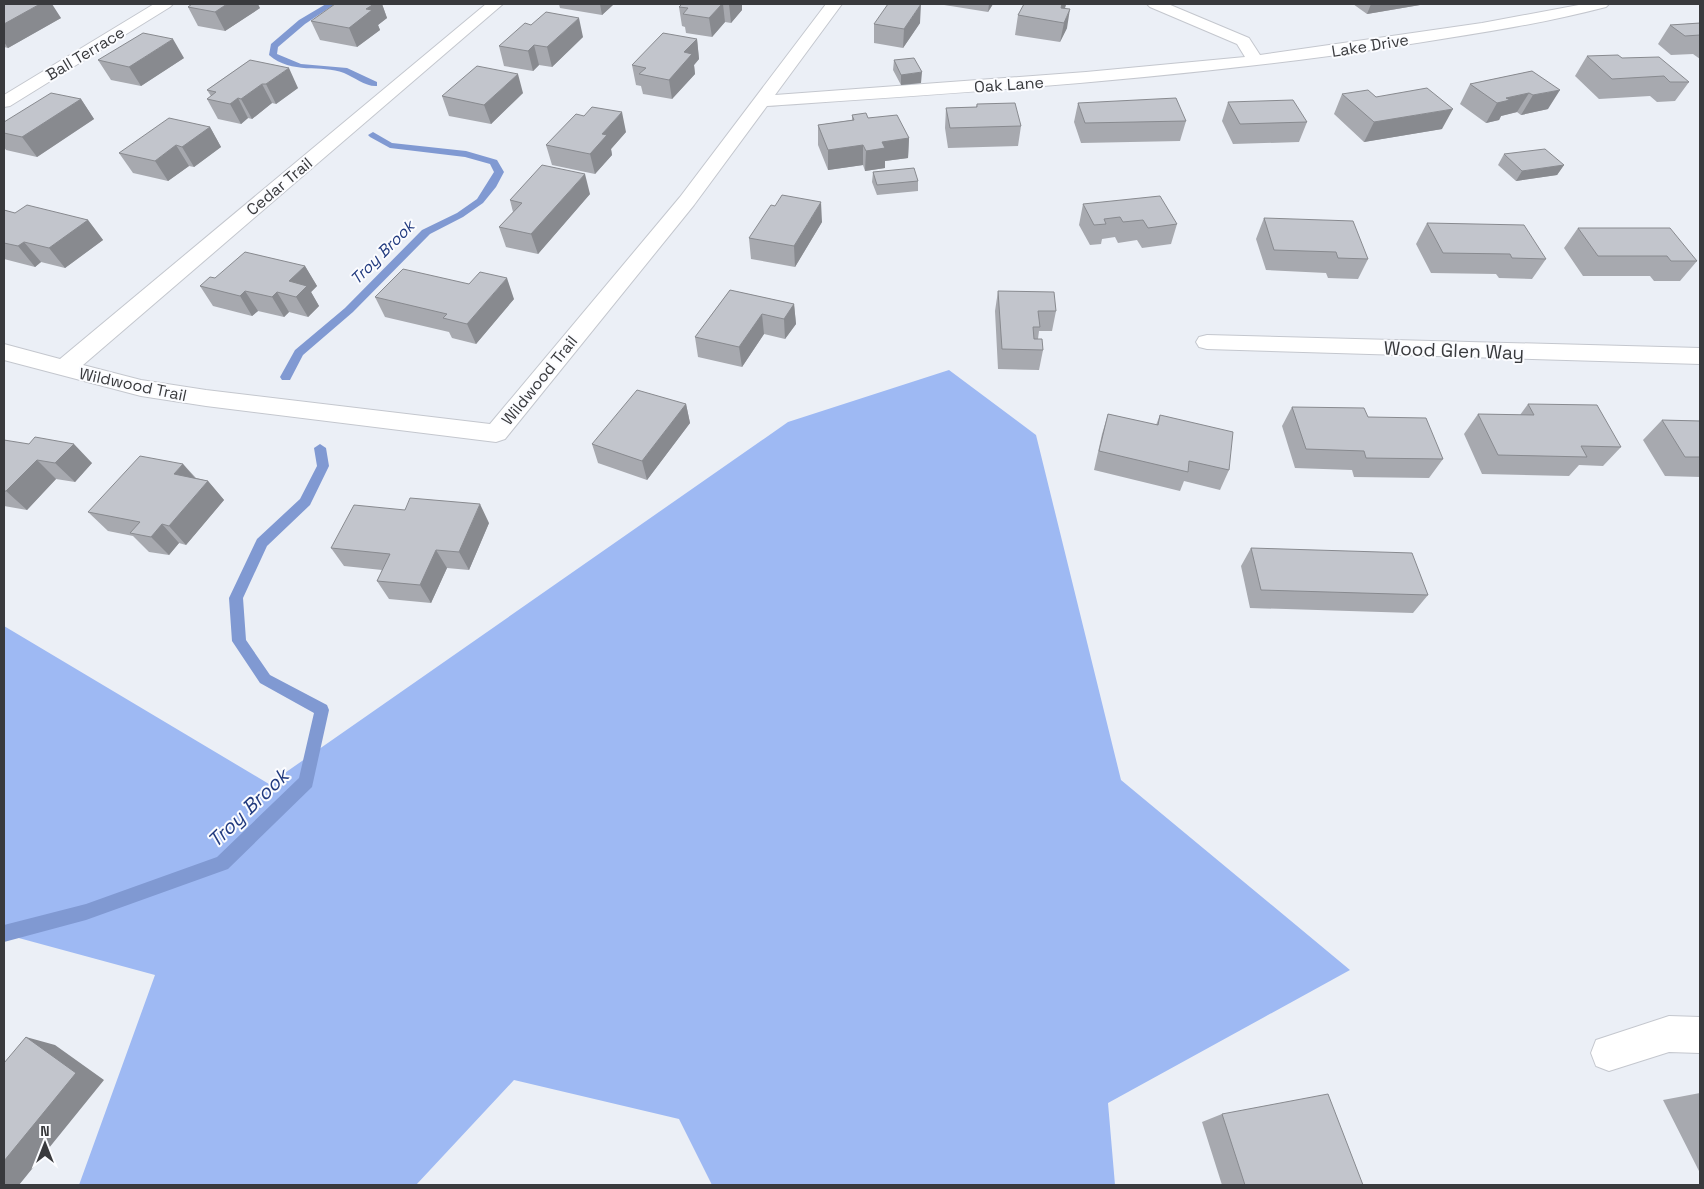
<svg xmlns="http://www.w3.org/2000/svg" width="1704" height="1189" font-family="'Space Grotesk',sans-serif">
<rect width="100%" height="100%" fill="#ebeff6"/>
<path fill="#9eb9f3" d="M949,370L1036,435L1121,780L1350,970L1108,1103L1115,1185H712L679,1119L514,1080L416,1185H79L155,975L4,934V626L269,784L788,422Z"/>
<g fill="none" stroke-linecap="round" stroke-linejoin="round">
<path fill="#8099d2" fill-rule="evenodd" d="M326,4H335L305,24L278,47L277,54L301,64L347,68L377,82V86C366,87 354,77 344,73C321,64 292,75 269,55L271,44L299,20Z
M373,132L392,143L466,151L497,160L504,172L496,187L483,203L463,217L430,234L353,312L303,355L290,380H282L280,377L295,350L345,308L422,230L457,213L477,199L494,172L490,164L465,157L390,148L370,137L368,135Z
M320,444L326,448L329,466L310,505L267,546L243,598L246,640L270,675L327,705L329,710L312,787L228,869L86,920L4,942V925L86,904L217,857L299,778L314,713L260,683L232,641L229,598L257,539L300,499L317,466L314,448Z"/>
<defs>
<path id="minor" d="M154,4H173L170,7L10,106L4,107V95Z
M486,4H503L83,365L141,380L206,390L490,424L680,197L826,4H842L775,95L1086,72L1245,57L1237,44L1150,7L1147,4H1168L1249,38L1260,55L1482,23L1584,4H1609L1606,7C1534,26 1459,36 1385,48C1180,79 973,92 767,106L694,205L505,439L496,442L206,406L141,396L4,360V344L60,359Z
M1207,335L1700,348V364L1207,349L1199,347L1196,342L1199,337Z
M1669,1016L1700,1017V1053L1669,1052L1609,1071L1596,1066L1591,1053L1596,1040Z"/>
</defs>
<use href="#minor" stroke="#c4c7ce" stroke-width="2"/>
<use href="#minor" fill="#fff" fill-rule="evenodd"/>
</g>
<path fill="#a7a9af" d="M4,4L61,18L8,48L4,47Z
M335,4H382L387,18L378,25L380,30L357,47L320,40L311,21Z
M559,4H614L602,15L560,8Z
M723,4L724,7L723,4H742V10L731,23L725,22L712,37L686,33L685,27L682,26L679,7Z
M938,4H993L988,12Z
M1066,4L1065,8L1067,28L1060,42L1015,35L1018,15Z
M1353,4H1421L1420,5L1367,14Z
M188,7L260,8L225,31L198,26Z
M920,23L903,48L874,43V24Z
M1700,23V59L1693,54L1671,55L1658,44L1670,25Z
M583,37L552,67L539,65L533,71L504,66L499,46Z
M697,39L699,59L694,65L695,74L672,99L643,94L641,86L636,85L632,65Z
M1587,56L1622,58L1689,82L1675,101L1657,102L1650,96L1599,99L1575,76Z
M184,58L141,86L111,80L98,60Z
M250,60L298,88L276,104L272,103L252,119L248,118L241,124L218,119L207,99L211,96L207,90Z
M894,60L921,83L901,85L893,70Z
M1532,71L1548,109L1521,115L1517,112L1501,116L1499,120L1486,123L1460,104L1470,84Z
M523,93L491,124L449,116L442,96Z
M1342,94L1376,97L1442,129L1364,142L1334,114Z
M81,99L94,119L37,157L6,150L4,147V122Z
M1228,102L1307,122L1299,142L1233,144L1222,121Z
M1078,103L1186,121L1180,141L1081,143L1074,122Z
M977,104L1021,126L1018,146L948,148L945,128L946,108L976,107Z
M852,115L868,118L909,138L908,158L885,161V168L865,171L863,165L828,170L818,145V125L852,120Z
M210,127L221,147L194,167L189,166L168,181L133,173L119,153Z
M626,132L611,149L612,155L595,174L552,165L546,145Z
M1504,154L1564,165L1557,175L1516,181L1498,165Z
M873,172L918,181V191L877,195L872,182Z
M590,194L538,254L506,247L499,227L513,212L510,200Z
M1083,204L1177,224L1171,244L1142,248L1137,240L1118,243L1115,237L1102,239L1101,244L1090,245L1079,225Z
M4,210L15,213L88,220L103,240L65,268L41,262L35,267L4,259Z
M1264,218L1368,259L1358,279L1328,278L1326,273L1266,270L1256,239Z
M822,222L795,267L751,259L749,238Z
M1427,223L1546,259L1532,279L1499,278L1496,274L1431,273L1416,244Z
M1578,228L1697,261L1680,281H1654L1650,276H1583L1564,248Z
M305,266L317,286L311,292L319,306L308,317L289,312L284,317L258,311L252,316L213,306L200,286L215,278Z
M730,290L794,304L796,324L785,339L764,334L742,367L698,357L695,337Z
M998,291L1056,311L1052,331H1039L1038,339L1043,350L1039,370L998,369L995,311Z
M375,297L514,299L476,344L452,338L449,332L385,317Z
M686,404L690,423L647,480L598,463L592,444Z
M1528,404L1621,447L1603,466L1579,465L1569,476L1482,474L1464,434L1478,414L1520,415Z
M1292,407L1368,417L1443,459L1429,478L1354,477L1352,470L1295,468L1282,426Z
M1108,414L1156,425L1160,415L1229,470L1220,490L1184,481L1180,491L1094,470L1102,434Z
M1662,420L1700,421V477L1665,476L1643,440Z
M4,440L92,463L75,482L56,479L27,510L4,506Z
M183,464L196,478L208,481L224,500L186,545L179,543L169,555L149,552L133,536L108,531L88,512Z
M489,523L469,570L447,568L431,603L389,599L377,581L382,570L344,566L331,548Z
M1251,548L1428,595L1413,613L1250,608L1241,566Z
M1700,1093V1173L1663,1100Z
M1222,1114L1363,1185H1222L1202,1122Z"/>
<path fill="#888a8f" d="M40,4H52L61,18L8,48L4,42V24Z
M227,4H258L260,8L225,31L215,12Z
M374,4H382L387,18L378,25L380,30L357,47L349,28L366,9Z
M600,4H614L602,15Z
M722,4H723L725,22L712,37L709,18Z
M729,4H742V10L731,23Z
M921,4L920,23L903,48L904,29Z
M989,4H993L988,12Z
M1062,4H1066L1064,12L1061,8Z
M1371,4H1421L1420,5L1367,14Z
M1070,9L1067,28L1060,42L1064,23Z
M579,18L583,37L552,67L547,47Z
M173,39L184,58L141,86L129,67Z
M697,39L699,59L694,65L695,74L672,99L669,80L684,52Z
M534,45L539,65L533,71L528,51Z
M289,68L298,88L276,104L266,84Z
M922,72L921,83L901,85V75Z
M518,74L523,93L491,124L484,105Z
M262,84L272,103L252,119L241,99Z
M1560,90L1548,109L1521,115L1533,95Z
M1529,93L1517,112L1501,116L1499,120L1486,123L1497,103L1506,98Z
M238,98L248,118L241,124L230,104Z
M81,99L94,119L37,157L22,137Z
M1453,109L1442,129L1364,142L1374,122Z
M622,112L626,132L611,149L612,155L595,174L590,154L602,134Z
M210,127L221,147L194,167L182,147Z
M909,138L908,158L885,161V168L865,171L866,151L882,142Z
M176,145L189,166L168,181L155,161Z
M863,145V165L828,170V150Z
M1564,165L1557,175L1516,181L1522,171Z
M585,174L590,194L538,254L531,234Z
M821,202L822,222L795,267L794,246Z
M88,220L103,240L65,268L49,248Z
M24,242L41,262L35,267L18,246Z
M305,266L317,286L311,292L319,306L308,317L296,297L289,281Z
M507,278L514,299L476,344L467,324Z
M245,291L258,311L252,316L240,296Z
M277,292L289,312L284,317L272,297Z
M794,304L796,324L785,339L784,319Z
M762,314L764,334L742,367L739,347Z
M686,404L690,423L647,480L642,461Z
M74,444L92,463L75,482L55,463Z
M37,460L56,479L27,510L6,491Z
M183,464L199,483L174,474Z
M208,481L224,500L186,545L169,526Z
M480,504L489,523L469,570L459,552Z
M162,524L179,543L169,555L151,537Z
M436,550L447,568L431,603L420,585Z
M26,1037L55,1045L104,1080L19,1185H4V1161Z"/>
<path fill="#c2c5cc" stroke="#888a8f" d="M4,4H40L4,24Z
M192,4H227L215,12L188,7Z
M335,4H374L366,9L372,10L349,28L311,21Z
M682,4H722L709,18L683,14L688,8L679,7Z
M888,4H921L904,29L874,24Z
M1024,4H1062L1061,8L1070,9L1064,23L1018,15Z
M546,12L579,18L547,47L534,45L528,51L499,46L525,23L531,25Z
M1700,23V35L1685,36L1670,25Z
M143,33L173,39L129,67L98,60Z
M663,33L697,39L684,52L692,54L669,80L639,74L646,68L632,65Z
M1618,55L1622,58L1659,57L1689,82H1670L1664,76L1612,79L1587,56Z
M914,58L922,72L901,75L894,60Z
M250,60L289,68L266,84H262L241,99L238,98L230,104L207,99L216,92L207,90Z
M477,66L518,74L484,105L442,96Z
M1532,71L1560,90L1533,95L1529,93L1506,98L1510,100L1497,103L1470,84Z
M1427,88L1453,109L1374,122L1342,94L1368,90L1376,97Z
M51,93L81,99L22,137L4,133V122Z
M1176,98L1186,121L1085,123L1078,103Z
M1293,100L1307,122L1240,124L1228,102Z
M1015,103L1021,126L950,128L946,108L977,107V104Z
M592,107L622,112L602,134L607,135L590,154L546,145L576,114L584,116Z
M866,113L868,118L897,115L909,138L882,142L885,148L866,151L863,145L828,150L818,125L854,120L852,115Z
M169,118L210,127L182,147L176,145L155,161L119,153Z
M1545,149L1564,165L1522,171L1504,154Z
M542,165L585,174L531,234L499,227L522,203L510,200Z
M914,168L918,181L877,185L873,172Z
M782,195L821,202L794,246L749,238L771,205L775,206Z
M1160,196L1177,224L1148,228L1143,220L1123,222L1120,217L1104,219L1106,224L1094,225L1083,204Z
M27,205L88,220L49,248L24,242L18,246L4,243V210L15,213Z
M1264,218L1353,221L1368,259L1338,258L1336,252L1274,250Z
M1427,223L1524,225L1546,259L1512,258L1510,254L1443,253Z
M1578,228H1670L1697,261H1671L1667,256H1598Z
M245,252L305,266L289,281L307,286L296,297L277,292L272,297L245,291L240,296L200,286L210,277L215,278Z
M403,269L469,284L480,272L507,278L467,324L443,318L447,314L375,297Z
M730,290L794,304L784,319L762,314L739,347L695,337Z
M998,291L1054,292L1056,311H1038L1040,327H1033L1034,339H1042L1043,350L1002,349Z
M637,390L686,404L642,461L592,444Z
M1528,404L1597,405L1621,447L1581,446L1587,457L1498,455L1478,414L1534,415Z
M1292,407L1364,408L1368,417L1426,418L1443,459L1366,458L1364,451L1306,449Z
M1108,414L1158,425L1160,415L1233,432L1229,470L1189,461L1188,472L1099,451Z
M1662,420L1700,421V457H1685Z
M35,437L74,444L55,463L37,460L6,491H4V440L29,444Z
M140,456L183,464L174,474L208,481L169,526L162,524L151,537L130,533L140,522L88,512Z
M410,498L480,504L459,552L436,550L420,585L377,581L390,554L331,548L354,505L405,510Z
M1251,548L1412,553L1428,595L1261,590Z
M26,1037L76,1073L4,1161V1063Z
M1328,1094L1363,1185H1245L1222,1114Z"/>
<g text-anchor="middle" stroke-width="4" stroke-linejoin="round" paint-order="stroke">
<g font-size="16" fill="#393a3d" stroke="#fbfcff">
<text transform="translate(1370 45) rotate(-9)" y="6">Lake Drive</text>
<text transform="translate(85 53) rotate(-31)" y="6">Ball Terrace</text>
<text transform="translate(1009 84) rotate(-4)" y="6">Oak Lane</text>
<text transform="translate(279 186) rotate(-40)" y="6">Cedar Trail</text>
<text transform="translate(539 380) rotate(-51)" y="6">Wildwood Trail</text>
<text transform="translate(133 384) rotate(12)" y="6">Wildwood Trail</text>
</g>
<g font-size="16" font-style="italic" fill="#223b7f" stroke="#fbfcff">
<text transform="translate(382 252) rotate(-45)" y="6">Troy Brook</text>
</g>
<g font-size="19" fill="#393a3d" stroke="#fbfcff">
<text transform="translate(1454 350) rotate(2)" y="7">Wood Glen Way</text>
</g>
<g font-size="20" font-style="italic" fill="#223b7f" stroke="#fbfcff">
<text transform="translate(248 808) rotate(-44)" y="7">Troy Brook</text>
</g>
</g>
<rect width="1704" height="1189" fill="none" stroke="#393a3d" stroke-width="10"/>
<g transform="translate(45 1144)" stroke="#fbfcff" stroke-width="4" paint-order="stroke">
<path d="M0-4L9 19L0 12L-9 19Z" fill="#393a3d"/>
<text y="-8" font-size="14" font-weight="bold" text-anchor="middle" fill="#393a3d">N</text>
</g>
</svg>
